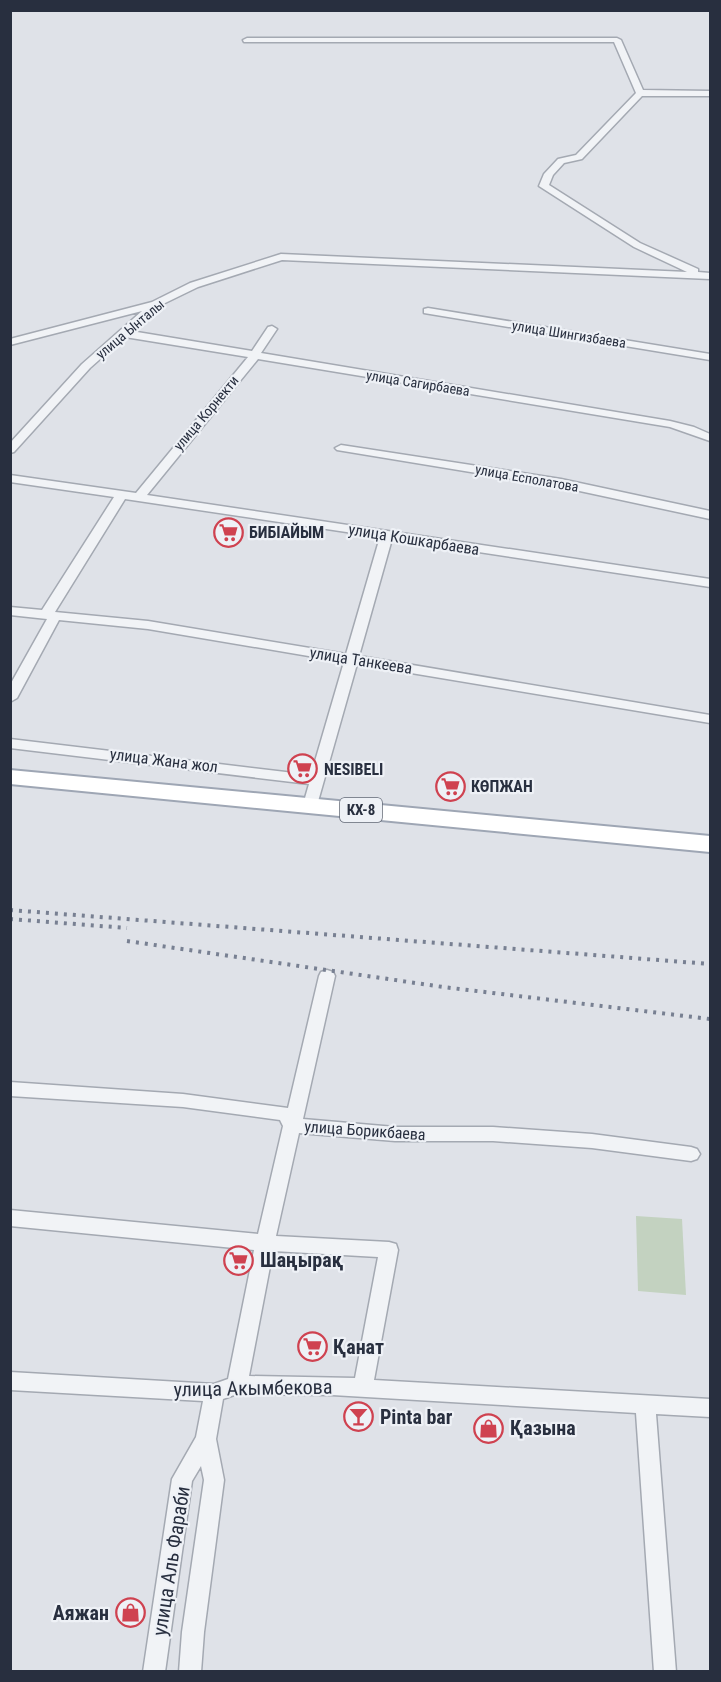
<svg xmlns="http://www.w3.org/2000/svg" width="721" height="1682" font-family="'Roboto Condensed',sans-serif">
<rect width="100%" height="100%" fill="#dfe2e8"/>
<path fill="#c3d2c0" d="M636,1216L682,1219L686,1295L638,1291Z"/>
<g fill="none" stroke-linecap="round" stroke-linejoin="round">
<defs>
<path id="street" d="M247,38H617L621,40L643,90L710,91V96H642L582,159L564,163L553,175L549,185L640,243L698,269V272L710,273V279L282,260L198,287L161,305L131,331L252,351L268,327L272,326L277,329L261,353L670,421L694,427L710,434V441L670,427L258,359L147,495L710,579V587L392,539L359,656L710,715V723L357,664L317,805L310,810L303,805L309,784L10,748V739L311,775L344,662L148,629L59,620L17,698L10,702V685L47,619L10,615V607L42,610L114,497L10,482V475L136,493L248,357L125,337L90,368L14,452L10,453V443L82,364L142,311L10,345V339L152,302L190,283L281,254L687,272L634,247L539,186L544,174L558,159L576,155L636,93L614,42H244L243,40ZM125,499L380,537L346,654L148,621L55,612Z
M428,308L710,354V360L424,313V309Z
M341,445L561,479L710,511V519L561,487L337,450L335,448Z
M327,970L333,972L335,976L303,1119L395,1127H493L592,1134L691,1147L697,1149L700,1154L697,1159L691,1161L592,1148L493,1141H395L299,1133L276,1236L389,1242L396,1244L398,1250L374,1380L710,1399V1417L656,1414L676,1672H654L636,1413L332,1395L237,1394L223,1399L216,1439L224,1480L204,1632L201,1672H179L182,1632L204,1480L201,1466L192,1481L165,1672H143L172,1479L196,1437L203,1401L10,1390V1372L214,1384L228,1379L254,1250L10,1226V1210L258,1234L283,1126L280,1120L183,1107L10,1096V1082L183,1094L288,1108L319,976L321,972ZM273,1251L378,1257L355,1378L249,1376Z"/>
<path id="primary" d="M10,770L710,836V852L10,784Z"/>
</defs>
<use href="#street" stroke="#a4a9b2" stroke-width="3"/>
<use href="#primary" stroke="#9ea6b4" stroke-width="4"/>
<use href="#street" fill="#f1f3f6" fill-rule="evenodd"/>
<use href="#primary" fill="#fff" fill-rule="evenodd"/>
<path stroke="#788092" stroke-width="4" stroke-dasharray="3 6" stroke-linecap="butt" d="M10,910L710,964
M10,919L127,928
M127,941L443,987L710,1019"/>
</g>
<defs>
<symbol id="supermarket-ring" viewBox="-11 -11 22 22"><circle r="9.5" fill="#eef1f6" stroke="#cf4250" stroke-width="1.5"/><path d="M-6-5.5h2.5l.6 2H6L4.5 2H-2.5L-4.4-4H-6ZM-1.5 3.2a1.3 1.3 0 1 0 .1 0ZM3 3.2a1.3 1.3 0 1 0 .1 0Z" fill="#cf4250"/></symbol>
<symbol id="bar-ring" viewBox="-11 -11 22 22"><circle r="9.5" fill="#eef1f6" stroke="#cf4250" stroke-width="1.5"/><path d="M-6-5H6L.8 .8V4.5H3.5V6h-7V4.5H-.8V.8Z" fill="#cf4250"/></symbol>
<symbol id="shop-ring" viewBox="-11 -11 22 22"><circle r="9.5" fill="#eef1f6" stroke="#cf4250" stroke-width="1.5"/><path d="M-5-2.5h2.3a2.7 3.5 0 0 1 5.4 0H5L5.5 6h-11ZM-1.5-2.5h3a1.5 2.3 0 0 0-3 0Z" fill="#cf4250"/></symbol>
</defs>
<g fill-rule="evenodd">
<use href="#supermarket-ring" x="212" y="516" width="33" height="33"/>
<use href="#supermarket-ring" x="286" y="752" width="33" height="33"/>
<use href="#supermarket-ring" x="434" y="770" width="33" height="33"/>
<use href="#supermarket-ring" x="222" y="1244" width="33" height="33"/>
<use href="#supermarket-ring" x="296" y="1330" width="33" height="33"/>
<use href="#bar-ring" x="342" y="1400" width="33" height="33"/>
<use href="#shop-ring" x="472" y="1412" width="33" height="33"/>
<use href="#shop-ring" x="114" y="1596" width="33" height="33"/>
</g>
<g text-anchor="middle" stroke-width="4.5" stroke-linejoin="round" paint-order="stroke">
<g font-size="14" fill="#282f3f" stroke="#eef1f6">
<text transform="translate(130 329) rotate(-40)" y="5">улица Ынталы</text>
<text transform="translate(569 334) rotate(9)" y="5">улица Шингизбаева</text>
<text transform="translate(418 383) rotate(9)" y="5">улица Сагирбаева</text>
<text transform="translate(206 413) rotate(-50)" y="5">улица Корнекти</text>
<text transform="translate(527 478) rotate(10)" y="5">улица Есполатова</text>
</g>
<rect fill="#eef1f6" stroke="#636976" stroke-width="1.5" x="340" y="798" width="42" height="24" rx="4.5"/>
<g font-size="15" font-weight="bold" fill="#282f3f">
<text x="361" y="815">КХ-8</text>
</g>
<g font-size="16" font-weight="bold" fill="#282f3f" stroke="#eef1f6" text-anchor="start">
<text x="249" y="538">БИБІАЙЫМ</text>
<text x="324" y="775">NESIBELI</text>
<text x="471" y="792">КӨПЖАН</text>
</g>
<g font-size="16" fill="#282f3f" stroke="#eef1f6">
<text transform="translate(414 539) rotate(9)" y="6">улица Кошкарбаева</text>
<text transform="translate(361 660) rotate(9)" y="6">улица Танкеева</text>
<text transform="translate(164 760) rotate(7)" y="6">улица Жана жол</text>
<text transform="translate(365 1130) rotate(4)" y="6">улица Борикбаева</text>
</g>
<g font-size="20" font-weight="bold" fill="#282f3f" stroke="#eef1f6" text-anchor="start">
<text x="260" y="1267">Шаңырақ</text>
<text x="333" y="1354">Қанат</text>
<text x="380" y="1424">Pinta bar</text>
<text x="510" y="1435">Қазына</text>
<text x="109" y="1620" text-anchor="end">Аяжан</text>
</g>
<g font-size="20" fill="#282f3f" stroke="#eef1f6">
<text transform="translate(253 1388) rotate(-1)" y="7">улица Акымбекова</text>
<text transform="translate(171 1561) rotate(-81)" y="7">улица Аль Фараби</text>
</g>
</g>
<rect width="721" height="1682" fill="none" stroke="#282f3f" stroke-width="24"/>
</svg>
